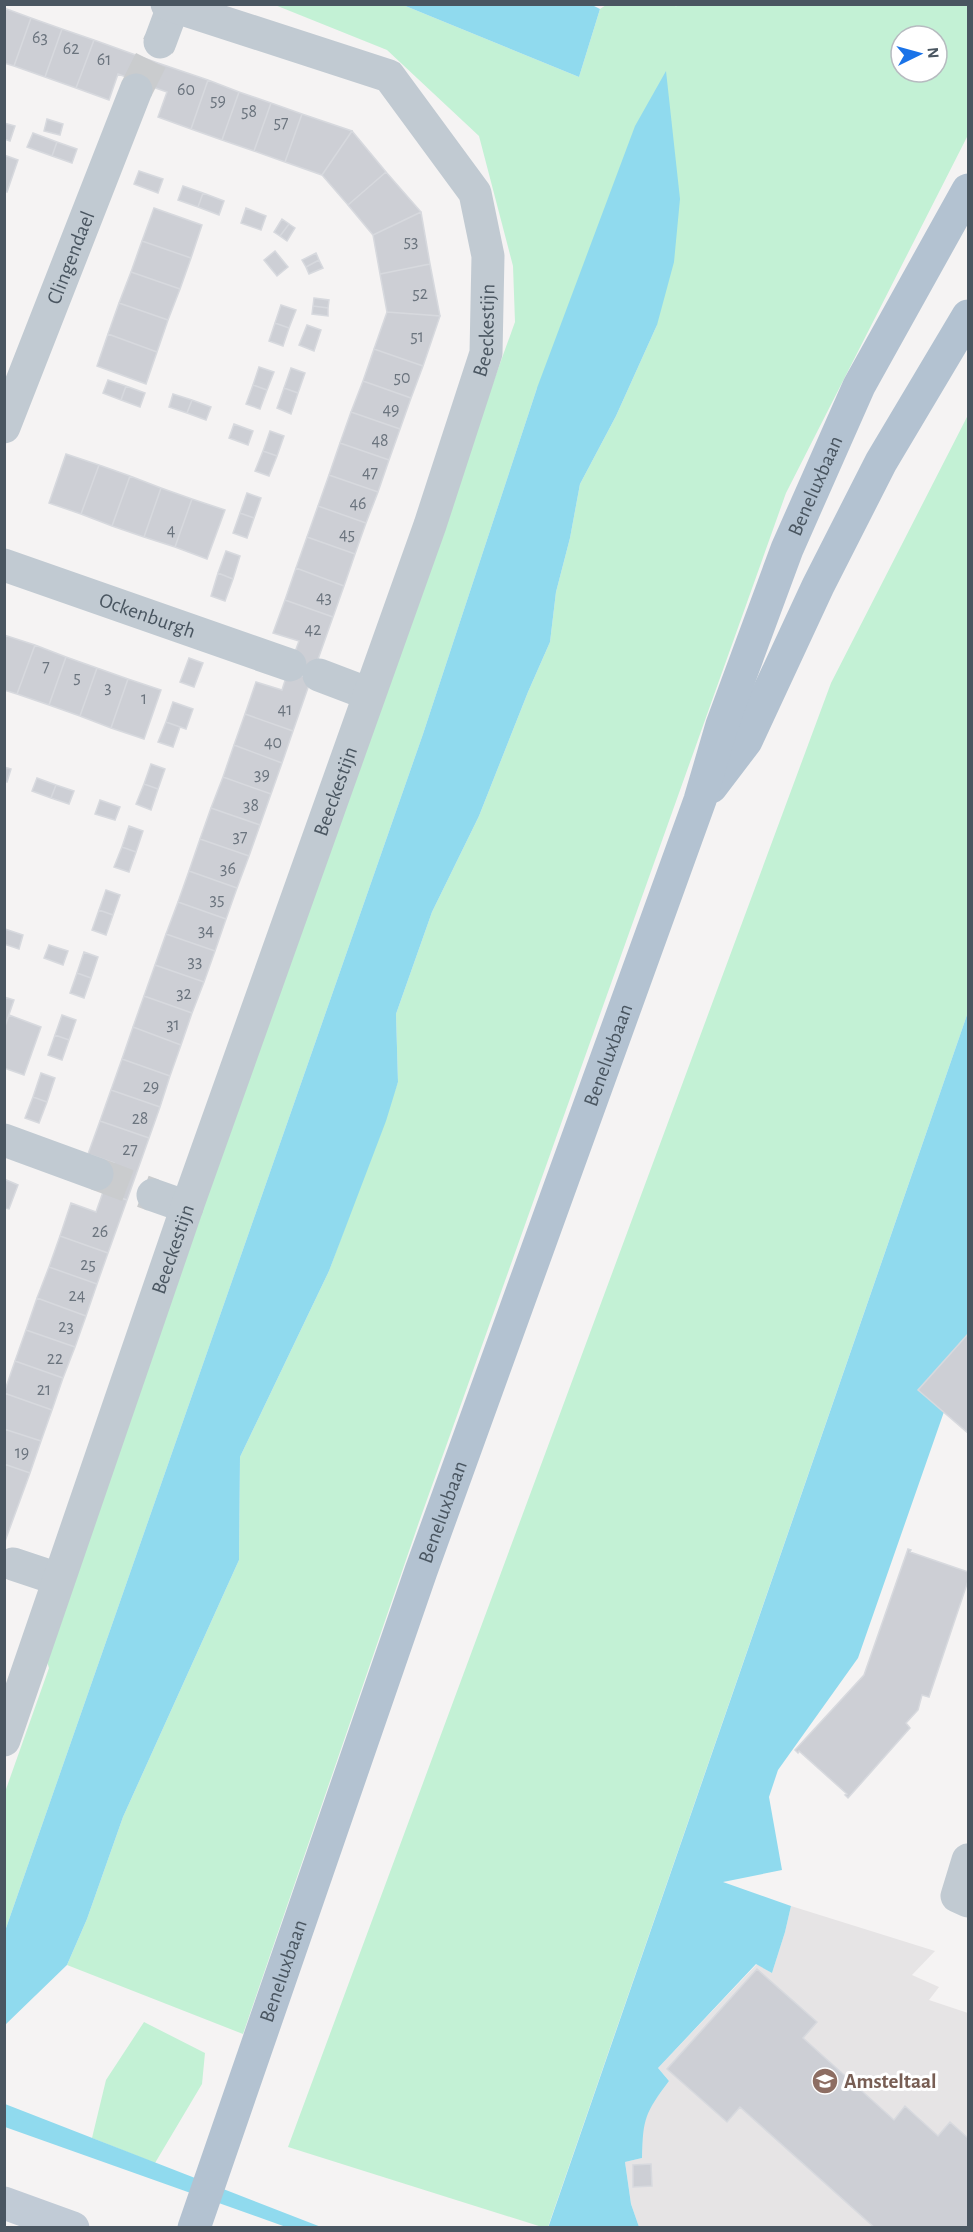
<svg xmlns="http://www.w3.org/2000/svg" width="973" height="2232" font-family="'Alegreya Sans',sans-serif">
<rect width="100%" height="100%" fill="#f5f3f3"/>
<path fill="#e6e4e5" d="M791,1906L935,1951L912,1975L939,1987L929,2000L968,2013V2227H639L631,2204L625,2162L642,2158V2125L651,2105L669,2081L658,2068L757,1964L772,1973L785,1932Z"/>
<path fill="#c3f1d5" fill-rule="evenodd" d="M675,4L676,7L677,4L968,5V135L786,493L419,1522L243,2034L67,1965L87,1919L123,1817L239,1560L240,1457L329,1271L398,1082L396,1014L432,912L479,816L528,692L550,642L556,592L570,538L580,484L616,416L657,325L537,388L423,734L5,1931V1792L49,1668L40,1638L515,322L513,266L479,136L387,50L275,5H403L579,77L600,9L606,5ZM901,36H937V72H901Z
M968,415V1012L548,2227H542L288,2147L831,683Z
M144,2022L205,2053L202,2084L155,2163L92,2138L106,2080Z"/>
<path fill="#90daee" d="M592,5L600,9L579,77L403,5Z
M666,71L680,199L674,262L657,325L616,416L580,484L570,538L556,592L550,642L528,692L479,816L432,912L396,1014L398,1082L386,1121L329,1271L240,1457L239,1560L123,1817L87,1919L67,1965L5,2025V1931L423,734L537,388L635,126Z
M968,1012V1343L858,1658L778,1770L769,1797L782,1870L723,1882L791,1906L785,1932L772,1973L756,1964L658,2068L669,2081C645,2113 643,2118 642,2158L625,2162L631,2204L639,2227L548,2228Z
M5,2104L321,2227H286L5,2127Z"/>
<path fill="#cdcfd5" stroke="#d7d9de" stroke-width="1.5" d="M4,8L31,18L14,66L4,63Z
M31,18L62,29L45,77L14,66Z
M62,29L94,40L76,88L45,77Z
M94,40L155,62L147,85L118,74L109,100L76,88Z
M155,62L208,80L191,129L158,117L167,92L147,85Z
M208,80L239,92L222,140L191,129Z
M239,92L271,103L254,151L222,140Z
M271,103L302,114L285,162L254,151Z
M302,114L352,131L322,175L285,162Z
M47,119L63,124L60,135L44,131Z
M4,123L15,126L10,141L4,139Z
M352,131L386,172L348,205L322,175Z
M33,133L57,142L52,156L27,147Z
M57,142L77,149L72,163L52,156Z
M4,155L18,160L7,192L4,191Z
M139,171L163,179L158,193L134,184Z
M386,172L421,212L373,235L348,205Z
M183,186L203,193L198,207L178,200Z
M203,193L224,201L219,215L198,207Z
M154,208L202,225L191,258L142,241Z
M246,208L266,216L261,230L241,223Z
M421,212L430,264L380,274L373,235Z
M282,219L289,224L280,236L274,232Z
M289,224L295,228L287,241L280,236Z
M142,241L191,258L180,289L131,272Z
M275,251L288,267L277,276L264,260Z
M316,253L319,260L306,267L302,260Z
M319,260L323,268L309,274L306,267Z
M430,264L440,316L387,312L380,274Z
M131,272L180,289L168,320L119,303Z
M314,298L329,300L328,308L313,306Z
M119,303L168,320L157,352L108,334Z
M281,305L296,310L289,328L275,323Z
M313,306L328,308V316L312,314Z
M387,312L440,316L423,366L374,349Z
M275,323L289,328L283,346L269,341Z
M307,325L321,330L314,351L299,345Z
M108,334L157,352L146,384L97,366Z
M374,349L423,366L411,398L363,381Z
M259,367L274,372L267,390L253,385Z
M291,368L305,373L298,393L284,388Z
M108,380L126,386L121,400L103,393Z
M363,381L411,398L400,429L351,412Z
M253,385L267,390L260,409L246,404Z
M126,386L145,393L140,407L121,400Z
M284,388L298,393L291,414L277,408Z
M173,394L192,400L187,413L169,407Z
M192,400L211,407L206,420L187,413Z
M351,412L400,429L389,460L340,443Z
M234,424L253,431L248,445L229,438Z
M270,431L284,436L277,456L263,451Z
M340,443L389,460L378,492L329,475Z
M263,451L277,456L269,476L255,471Z
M66,454L99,465L81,514L49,503Z
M99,465L130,476L112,526L81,514Z
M329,475L378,492L366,523L318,506Z
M130,476L161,488L144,537L112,526Z
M161,488L192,499L175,547L144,537Z
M247,493L261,498L254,518L240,513Z
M192,499L225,510L207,559L175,547Z
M318,506L366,523L355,554L307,537Z
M240,513L254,518L247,538L233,533Z
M307,537L355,554L344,586L296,568Z
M226,551L240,556L233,579L218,573Z
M296,568L344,586L333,617L285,600Z
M218,573L233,579L225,601L211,596Z
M285,600L333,617L311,679L288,671L299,641L273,633Z
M4,635L35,645L17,694L4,690Z
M35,645L66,657L49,705L17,694Z
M66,657L97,668L80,716L49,705Z
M189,658L203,663L194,687L180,682Z
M97,668L128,679L111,728L80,716Z
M288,671L311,679L293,731L245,714L256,682L282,690Z
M128,679L161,690L144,739L111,728Z
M173,702L193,709L186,729L166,722Z
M245,714L293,731L282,763L234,745Z
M166,722L180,727L173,747L158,742Z
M234,745L282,763L271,794L223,777Z
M151,764L165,769L158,789L144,784Z
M4,767L11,769L7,782L4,781Z
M223,777L271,794L260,825L211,808Z
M37,778L56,785L51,798L32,791Z
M144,784L158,789L151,810L136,804Z
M56,785L74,791L69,804L51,798Z
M100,800L120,807L115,820L95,814Z
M211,808L260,825L249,856L200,839Z
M129,826L143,831L136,852L122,847Z
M200,839L249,856L237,888L189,871Z
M122,847L136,852L129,872L114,867Z
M189,871L237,888L226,919L178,902Z
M106,890L120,895L113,915L99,910Z
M178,902L226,919L215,951L166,934Z
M99,910L113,915L106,935L92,930Z
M5,929L23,935L19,949L4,944Z
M166,934L215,951L204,982L155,965Z
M49,945L68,951L63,965L44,958Z
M84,952L98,957L91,978L77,973Z
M155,965L204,982L192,1013L144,996Z
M77,973L91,978L84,998L70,993Z
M144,996L192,1013L181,1045L133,1027Z
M4,997L14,1000L4,1029Z
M9,1015L41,1027L24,1075L4,1068V1029Z
M62,1015L76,1020L69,1040L55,1035Z
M133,1027L181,1045L170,1076L122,1059Z
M55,1035L69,1040L62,1060L48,1055Z
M122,1059L170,1076L160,1107L111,1090Z
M41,1073L55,1078L47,1102L33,1097Z
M111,1090L160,1107L149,1138L100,1121Z
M33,1097L47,1102L39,1123L25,1118Z
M100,1121L149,1138L127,1200L103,1192L114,1163L88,1154Z
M4,1179L18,1185L9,1209L4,1208Z
M103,1192L127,1200L108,1253L60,1236L71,1203L96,1212Z
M60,1236L108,1253L97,1284L49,1267Z
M49,1267L97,1284L86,1316L37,1298Z
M37,1298L86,1316L75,1347L26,1330Z
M26,1330L75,1347L63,1378L15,1361Z
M968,1334V1433L918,1390Z
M15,1361L63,1378L52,1410L4,1393Z
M4,1393L52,1410L41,1441L4,1429Z
M4,1429L41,1441L30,1473L4,1464Z
M4,1464L30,1473L4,1544Z
M908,1549L911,1550L910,1552L968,1572V1569V1581L929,1697L922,1695L918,1710L906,1723L910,1728L848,1798L845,1795L847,1794L799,1751L798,1753L795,1750L864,1675Z
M757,1969L817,2022L803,2038L894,2120L905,2106L938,2136L950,2122L968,2138V2228H875L740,2107L727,2122L667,2069Z
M651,2164L652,2186L633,2187V2165Z"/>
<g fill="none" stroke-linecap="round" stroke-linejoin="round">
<path stroke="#caccce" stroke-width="33" stroke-dasharray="33 16" stroke-linecap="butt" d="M136,90L160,42
M97,1174L153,1195"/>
<g stroke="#c1cad2" stroke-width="33">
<path d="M160,42L173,7"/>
<path id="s1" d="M4,427L136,90"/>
<path id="s2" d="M4,565L290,665"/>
<path d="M319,675L369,694"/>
<path d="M4,1140L97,1174"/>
<path d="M153,1195L187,1207"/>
<path d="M13,1564L58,1579"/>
<path id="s3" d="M4,1740L187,1207L430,525L486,353L488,256L475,193L389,76L167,4"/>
<path d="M968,1860L957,1896L968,1901"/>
</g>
<path stroke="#c1cbd6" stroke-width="33" d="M4,2203L73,2228"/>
<g stroke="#b3c2d1" stroke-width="33">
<path d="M711,787L746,741L818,586L881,462L968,316"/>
<path id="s4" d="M194,2228L421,1571L700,800L722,725L787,549L859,386L968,190"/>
</g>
</g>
<defs>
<symbol id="school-disc" viewBox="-11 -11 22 22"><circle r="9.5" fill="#8d6e63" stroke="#fff"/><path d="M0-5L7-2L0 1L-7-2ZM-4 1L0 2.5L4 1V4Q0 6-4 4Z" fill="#fff"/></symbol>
</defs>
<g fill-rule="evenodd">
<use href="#school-disc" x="810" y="2066" width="30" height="30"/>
</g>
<g text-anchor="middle" stroke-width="6" stroke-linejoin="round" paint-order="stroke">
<g font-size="18" fill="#6b747e">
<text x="40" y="43">63</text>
<text x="71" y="54">62</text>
<text x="104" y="65">61</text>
<text x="186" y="95">60</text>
<text x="218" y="106">59</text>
<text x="249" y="117">58</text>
<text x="281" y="128">57</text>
<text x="411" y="247">53</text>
<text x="420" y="299">52</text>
<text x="417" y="342">51</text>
<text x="402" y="383">50</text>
<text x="391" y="415">49</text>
<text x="380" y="446">48</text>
<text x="370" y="478">47</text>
<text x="358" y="509">46</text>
<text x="171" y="536">4</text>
<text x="347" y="540">45</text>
<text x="324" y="603">43</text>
<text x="313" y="635">42</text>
<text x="46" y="672">7</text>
<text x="77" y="683">5</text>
<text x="108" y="693">3</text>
<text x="144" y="704">1</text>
<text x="285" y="715">41</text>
<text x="273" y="748">40</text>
<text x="262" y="780">39</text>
<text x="251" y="811">38</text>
<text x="240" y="842">37</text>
<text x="228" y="874">36</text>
<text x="217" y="905">35</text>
<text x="206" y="936">34</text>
<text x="195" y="967">33</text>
<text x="184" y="999">32</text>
<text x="173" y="1030">31</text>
<text x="151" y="1092">29</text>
<text x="140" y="1124">28</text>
<text x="130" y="1155">27</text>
<text x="100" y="1237">26</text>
<text x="88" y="1270">25</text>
<text x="77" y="1301">24</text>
<text x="66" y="1332">23</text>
<text x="55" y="1364">22</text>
<text x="44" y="1395">21</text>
<text x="22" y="1458">19</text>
</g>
<g font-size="21" fill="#4a5661" stroke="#fff">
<text dy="7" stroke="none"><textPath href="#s1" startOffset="182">Clingendael</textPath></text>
<text dy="7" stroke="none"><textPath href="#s3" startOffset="1491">Beeckestijn</textPath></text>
<text dy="7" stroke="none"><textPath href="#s4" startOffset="1850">Beneluxbaan</textPath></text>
<text dy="7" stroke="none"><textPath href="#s2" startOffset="152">Ockenburgh</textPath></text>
<text dy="7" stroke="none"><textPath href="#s3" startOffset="1005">Beeckestijn</textPath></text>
<text dy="7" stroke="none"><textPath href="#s4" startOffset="1244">Beneluxbaan</textPath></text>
<text dy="7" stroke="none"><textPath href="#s3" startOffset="519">Beeckestijn</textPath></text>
<text dy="7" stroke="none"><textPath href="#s4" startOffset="758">Beneluxbaan</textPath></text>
<text dy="7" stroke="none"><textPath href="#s4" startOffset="272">Beneluxbaan</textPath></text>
</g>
<g font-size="21" font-weight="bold" fill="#785e54" stroke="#fff" text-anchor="start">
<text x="844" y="2088">Amsteltaal</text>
</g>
</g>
<rect width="973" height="2232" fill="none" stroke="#4a5661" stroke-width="12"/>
<g transform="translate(919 54) rotate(85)"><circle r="28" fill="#ffffff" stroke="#b7bbc0" stroke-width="1.5"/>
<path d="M0-4.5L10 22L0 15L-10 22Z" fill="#1a73e8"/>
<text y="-9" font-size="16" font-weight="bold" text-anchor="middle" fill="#4a5661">N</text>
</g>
</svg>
